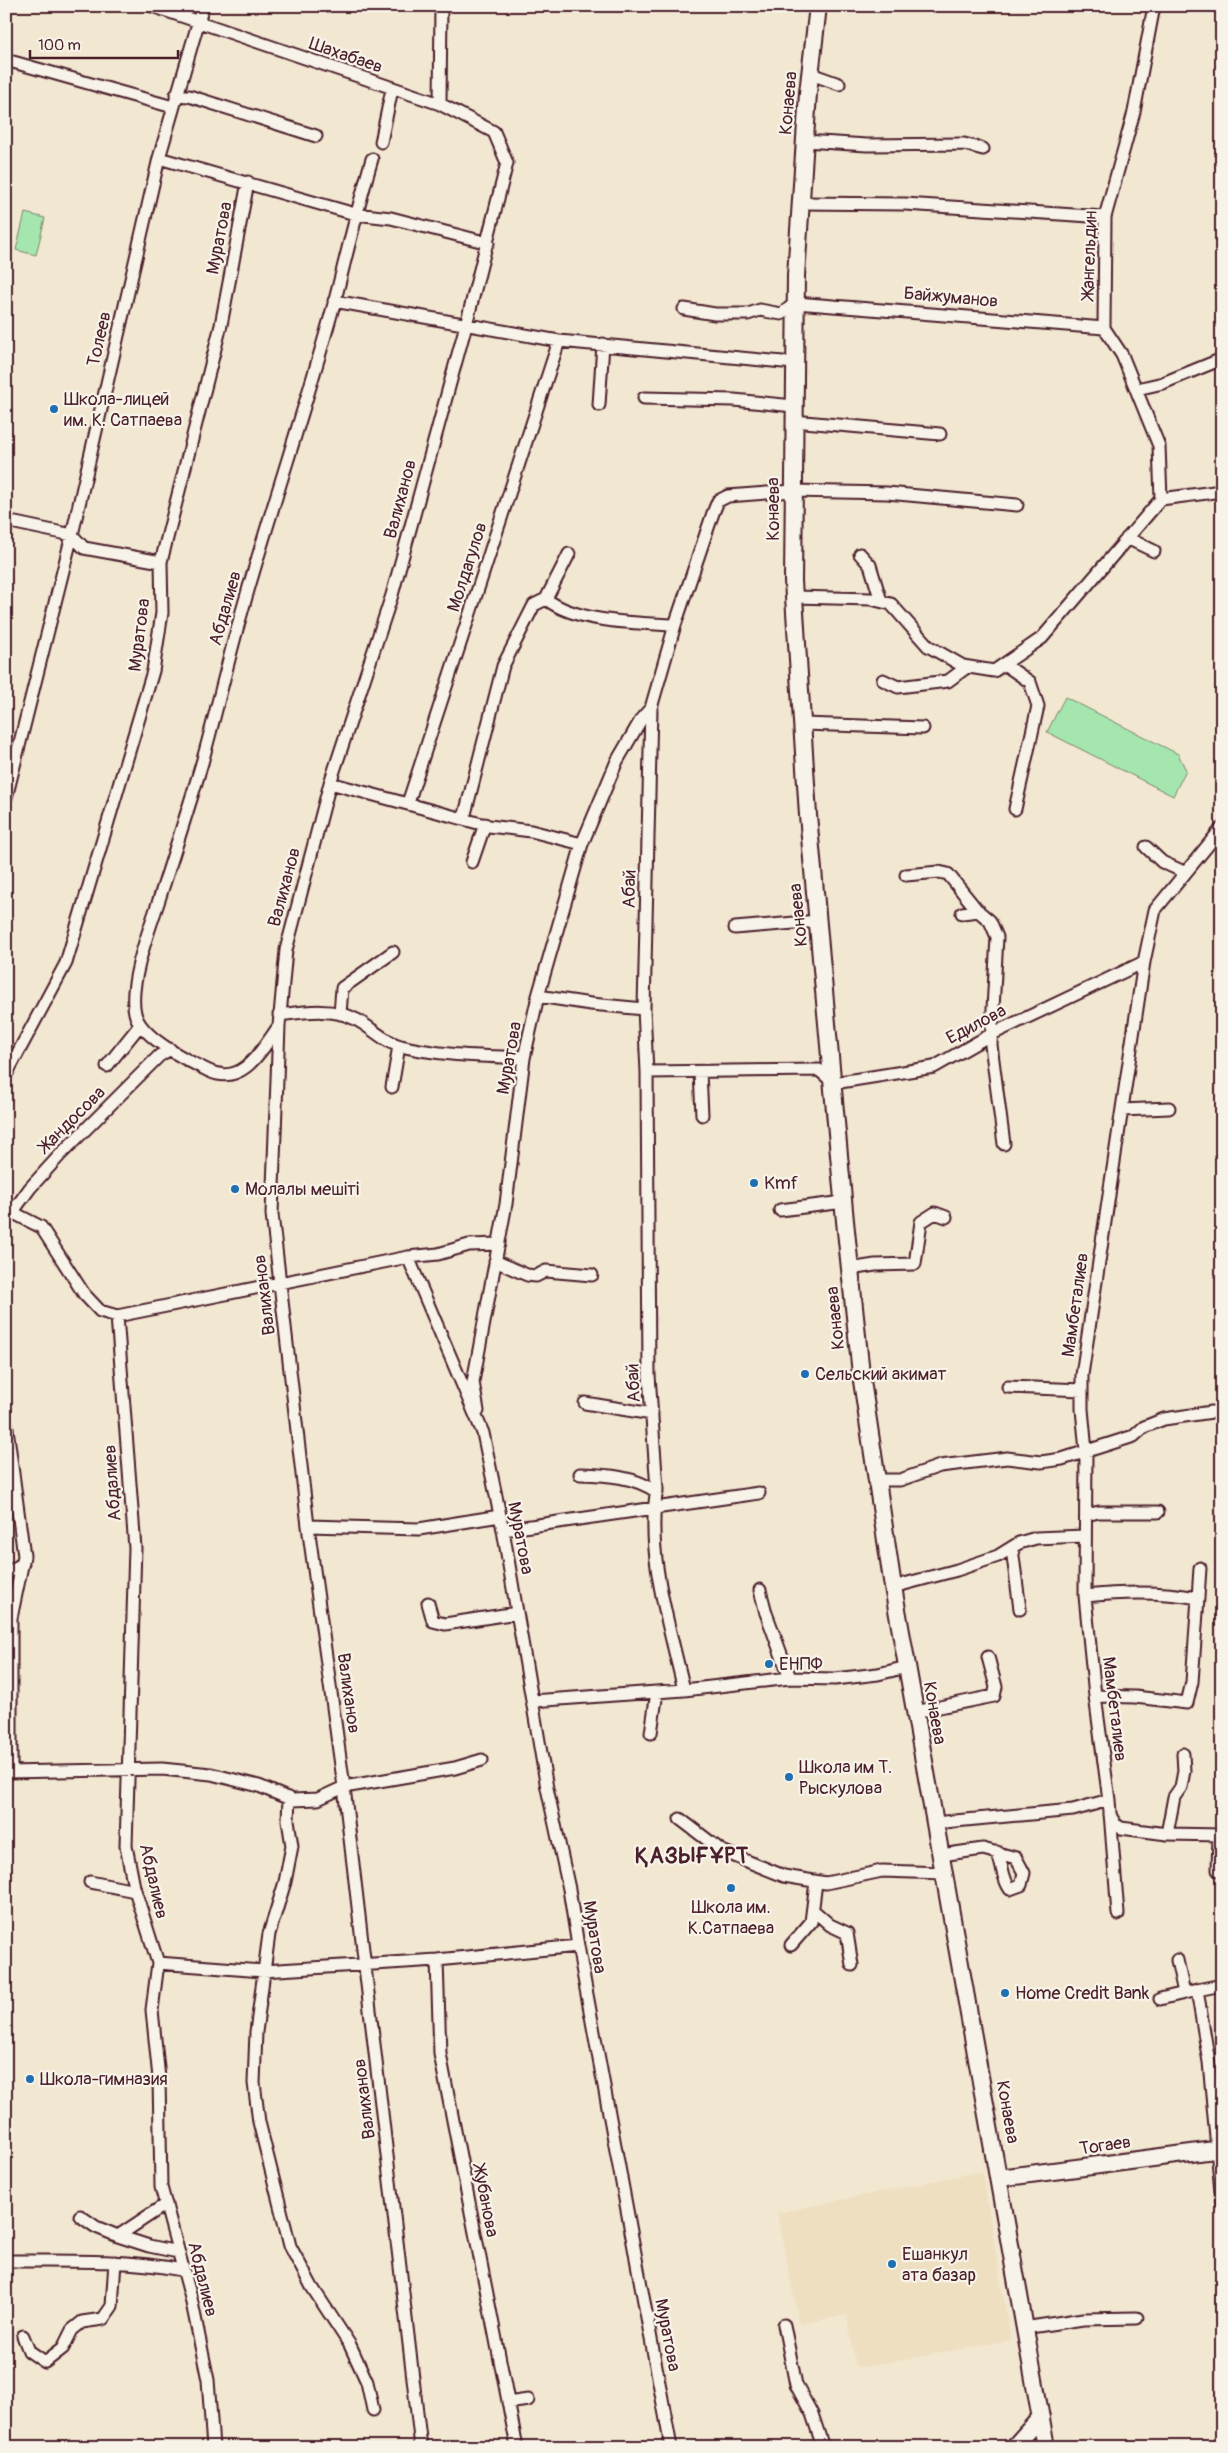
<svg xmlns="http://www.w3.org/2000/svg" width="1228" height="2453" font-family="Pangolin,sans-serif">
<rect width="100%" height="100%" fill="#f2e7d1"/>
<filter id="ink" filterUnits="userSpaceOnUse"><feTurbulence type="fractalNoise" baseFrequency=".02" numOctaves="2"/><feDisplacementMap in="SourceGraphic" scale="10" xChannelSelector="R" yChannelSelector="G"/><feConvolveMatrix kernelMatrix="1 2 1 2 8 2 1 2 1" color-interpolation-filters="sRGB"/></filter>
<g filter="url(#ink)">
<path fill="#efdfc1" d="M982,2171L1011,2340L856,2368L847,2315L799,2324L777,2213Z"/>
<path fill="#a5e6af" stroke="#78826d" d="M25,213L45,218L36,255L16,250Z
M1065,697L1178,754L1186,770L1173,796L1047,732Z"/>
<g fill="none" stroke-linecap="round" stroke-linejoin="round">
<defs>
<path id="street" d="M152,6L440,104L494,132L507,163L466,325L392,595L330,783L286,950L279,1026L272,1214L308,1526L344,1787L421,2447
M1154,6L1134,112L1105,217L1104,328L1122,355L1159,446L1161,499
M6,60L173,107
M811,74L839,84
M176,95L189,96L316,136
M440,104L441,6
M805,141L867,145L964,144L983,149
M381,142L392,89
M159,158L355,214L391,218L488,243
M801,203L905,204L1105,217
M334,301L559,341L794,363
M684,309L715,314H748L760,310L781,314L796,303L1104,328
M1137,389L1163,383L1222,359
M644,398L734,400L794,406
M599,405L603,344
M793,421L940,434
M6,521L72,535L84,548L161,562
M1127,538L1154,551
M860,554L870,565L881,601
M795,597L871,599L891,604L928,646L963,666L994,671L1042,638L1161,499L1222,491
M546,599L569,554
M1004,664L1030,682L1038,706L1015,809
M883,680L898,687L948,681L967,667
M803,724L923,728
M330,783L489,826L531,831L582,844
M6,798L72,535L159,158L203,6
M408,803L559,341
M464,818L503,666L534,605L546,599C577,623 636,623 675,625
M1146,847L1162,862L1184,872
M472,862L485,824
M906,875L939,872L948,874L977,910L990,921L997,937L991,1045L1004,1144
M962,913L979,911
M735,928L818,921
M538,996L591,1004L644,1009
M340,1014L342,988L393,952
M279,1015C303,1012 333,1007 355,1019C370,1026 385,1043 401,1046C441,1056 484,1056 524,1058
M279,1026C262,1049 243,1087 209,1071C188,1061 140,1037 135,1013C128,985 149,930 158,903C173,856 188,810 202,763C215,716 226,669 239,622C269,514 306,408 335,300C347,253 358,206 372,159
M107,1066L140,1025
M647,1072L819,1070L834,1083L934,1067L992,1034L1144,962
M700,1072L702,1115
M6,1075L66,963L153,671L162,613L161,562L221,325L248,182
M392,1087L399,1046
M1122,1110L1169,1108
M6,1209L41,1227L84,1294L100,1311L117,1316L408,1257L438,1254L469,1245L499,1244
M780,1210L844,1202
M6,1221L30,1188L60,1155L159,1056L170,1049
M408,1257L483,1433L503,1530L547,1788L569,1889L578,1946L671,2447
M495,1261L527,1275L536,1276L546,1271L592,1275
M850,1269L875,1265L915,1264L921,1222L935,1213L946,1217
M117,1316L135,1548L126,1846L134,1887L158,1963L152,2010L159,2078L161,2187L191,2298L208,2380L213,2447
M1008,1387L1082,1390
M585,1403L652,1414
M478,1411L473,1382L506,1204L524,1058L538,996L582,844L617,761L642,718L651,708
M6,1421L24,1556L11,1618V1772
M580,1474C607,1475 634,1476 657,1492
M877,1480H900L940,1466L1007,1458L1041,1462L1062,1459L1134,1436L1144,1427L1164,1419L1212,1412
M1086,1515L1099,1512H1158
M308,1526L419,1529L500,1516
M503,1530L759,1493
M1012,1549L1020,1609
M6,1574L23,1563
M893,1587L957,1570L998,1556L1019,1543L1036,1538L1084,1536
M760,1590L766,1613L790,1678
M1085,1596C1123,1592 1161,1591 1198,1598L1192,1682L1187,1703L1135,1697L1095,1696
M1198,1598L1200,1568
M428,1603L433,1621L445,1624L517,1613
M684,1690C670,1627 645,1553 657,1489L649,1375L647,1072L644,1009L651,708L675,625L713,513L718,501L728,496L793,491L887,493L1017,505
M532,1701L684,1690L790,1678L835,1679L878,1674L907,1667
M915,1712L994,1696L996,1687L988,1657
M651,1733L657,1692
M6,1772L162,1769L211,1774L259,1786L292,1800L318,1799L344,1787L455,1768L482,1760
M289,1798L288,1820L292,1846L285,1882L269,1934L256,2032L254,2083L259,2122L290,2246L312,2287L350,2345L367,2382L373,2410
M1110,1815L1115,1824L1121,1828L1167,1834L1222,1835
M680,1819L722,1851L784,1876L826,1883L882,1871L943,1873
M934,1823L1073,1810L1109,1800
M1167,1834L1174,1797L1181,1787L1184,1771L1183,1754
M941,1855L983,1849L1016,1858L1024,1873L1021,1885L1010,1889C1002,1878 1003,1865 997,1852
M1218,1870L1219,1835
M90,1882L135,1891
M813,1910L830,1925L847,1933L852,1965
M1118,1914L1109,1800L1095,1696L1085,1596L1086,1451L1082,1409V1375L1144,962L1155,910L1222,828
M791,1945L811,1922L816,1882
M437,1960L440,2054L517,2447
M1177,1960L1184,1993
M158,1963L263,1971L437,1960L578,1946
M1222,1985L1197,1990L1209,2062L1222,2203
M1160,1999L1197,1990
M80,2216L96,2227L118,2236L166,2204
M118,2236L149,2246L178,2252
M6,2261C65,2261 124,2259 182,2270
M784,2325L796,2385L812,2414L823,2447
M1024,2328L1083,2319L1137,2318
M23,2336L29,2351L45,2362L63,2348L72,2330L82,2322L103,2319L112,2306L115,2262
M508,2403L528,2400"/>
<path id="secondary" d="M818,6L808,93L796,276L793,581L808,815L845,1221L861,1374L893,1587L1046,2447
M999,2178L1222,2149
M1014,2447L1041,2417"/>
</defs>
<use href="#street" stroke="#4a1f2b" stroke-width="15"/>
<use href="#secondary" stroke="#4a1f2b" stroke-width="20"/>
<use href="#street" stroke="#f7f3e8" stroke-width="11"/>
<use href="#secondary" stroke="#f7f3e8" stroke-width="16"/>
</g>
</g>
<g fill="#1f6fb2" stroke="#f7f3e8" stroke-width="2">
<circle cx="54" cy="409" r="5"/>
<circle cx="754" cy="1183" r="5"/>
<circle cx="235" cy="1189" r="5"/>
<circle cx="805" cy="1374" r="5"/>
<circle cx="769" cy="1664" r="5"/>
<circle cx="789" cy="1777" r="5"/>
<circle cx="731" cy="1888" r="5"/>
<circle cx="1005" cy="1993" r="5"/>
<circle cx="30" cy="2079" r="5"/>
<circle cx="892" cy="2264" r="5"/>
</g>
<g text-anchor="middle" stroke-width="4.5" stroke-linejoin="round" paint-order="stroke">
<g font-size="18" fill="#4a1f2b" stroke="#f7f3e8">
<text transform="translate(346 55) rotate(19)" y="6">Шахабаев</text>
<text transform="translate(788 103) rotate(-85)" y="6">Конаева</text>
<text transform="translate(219 238) rotate(-79)" y="6">Муратова</text>
<text transform="translate(1089 255) rotate(-88)" y="6">Жангельдин</text>
<text transform="translate(951 297) rotate(5)" y="6">Байжуманов</text>
<text transform="translate(99 339) rotate(-77)" y="6">Толеев</text>
<text transform="translate(400 499) rotate(-75)" y="6">Валиханов</text>
<text transform="translate(773 509) rotate(-90)" y="6">Конаева</text>
<text transform="translate(467 567) rotate(-72)" y="6">Молдагулов</text>
<text transform="translate(225 608) rotate(-74)" y="6">Абдалиев</text>
<text transform="translate(139 635) rotate(-83)" y="6">Муратова</text>
<text transform="translate(284 887) rotate(-75)" y="6">Валиханов</text>
<text transform="translate(629 889) rotate(-89)" y="6">Абай</text>
<text transform="translate(798 915) rotate(-96)" y="6">Конаева</text>
<text transform="translate(976 1024) rotate(-28)" y="6">Едилова</text>
<text transform="translate(509 1058) rotate(-80)" y="6">Муратова</text>
<text transform="translate(72 1119) rotate(-45)" y="6">Жандосова</text>
<text transform="translate(264 1295) rotate(-97)" y="6">Валиханов</text>
<text transform="translate(1075 1305) rotate(-82)" y="6">Мамбеталиев</text>
<text transform="translate(835 1318) rotate(-96)" y="6">Конаева</text>
<text transform="translate(633 1383) rotate(-93)" y="6">Абай</text>
<text transform="translate(112 1483) rotate(-94)" y="6">Абдалиев</text>
<text transform="translate(521 1538) rotate(79)" y="6">Муратова</text>
<text transform="translate(349 1693) rotate(82)" y="6">Валиханов</text>
<text transform="translate(1115 1709) rotate(83)" y="6">Мамбеталиев</text>
<text transform="translate(935 1713) rotate(80)" y="6">Конаева</text>
<text transform="translate(154 1881) rotate(77)" y="6">Абдалиев</text>
<text transform="translate(595 1937) rotate(81)" y="6">Муратова</text>
<text transform="translate(364 2099) rotate(-97)" y="6">Валиханов</text>
<text transform="translate(1008 2112) rotate(80)" y="6">Конаева</text>
<text transform="translate(1105 2145) rotate(-8)" y="6">Тогаев</text>
<text transform="translate(486 2201) rotate(79)" y="6">Жубанова</text>
<text transform="translate(203 2279) rotate(76)" y="6">Абдалиев</text>
<text transform="translate(668 2335) rotate(79)" y="6">Муратова</text>
</g>
<g font-size="18" fill="#4a1f2b" stroke="#f7f3e8" text-anchor="start">
<text x="64" y="405">Школа-лицей<tspan x="64" dy="21">им. К. Сатпаева</tspan></text>
<text x="764" y="1189">Kmf</text>
<text x="245" y="1195">Молалы мешіті</text>
<text x="815" y="1380">Сельский акимат</text>
<text x="779" y="1670">ЕНПФ</text>
<text x="799" y="1773">Школа им Т.<tspan x="799" dy="21">Рыскулова</tspan></text>
<text x="731" y="1913" text-anchor="middle">Школа им.<tspan x="731" dy="21">К.Сатпаева</tspan></text>
<text x="1015" y="1999">Home Credit Bank</text>
<text x="40" y="2085">Школа-гимназия</text>
<text x="902" y="2260">Ешанкул<tspan x="902" dy="21">ата базар</tspan></text>
</g>
<g font-size="22" font-weight="bold" letter-spacing="1" fill="#4a1f2b" stroke="#f7f3e8">
<text x="692" y="1863">ҚАЗЫҒҰРТ</text>
</g>
</g>
<rect width="1228" height="2453" fill="none" stroke="#f7f3e8" stroke-width="25"/>
<rect x="12" y="12" width="1203" height="2428" fill="none" stroke="#4a1f2b" stroke-width="2" filter="url(#ink)"/>
<path d="M30 50v8h148v-8" fill="none" stroke="#4a1f2b" stroke-width="2.5"/>
<text x="38" y="50" font-size="15" fill="#4a1f2b" stroke="#f7f3e8" stroke-width="4" paint-order="stroke">100 m</text>
</svg>
